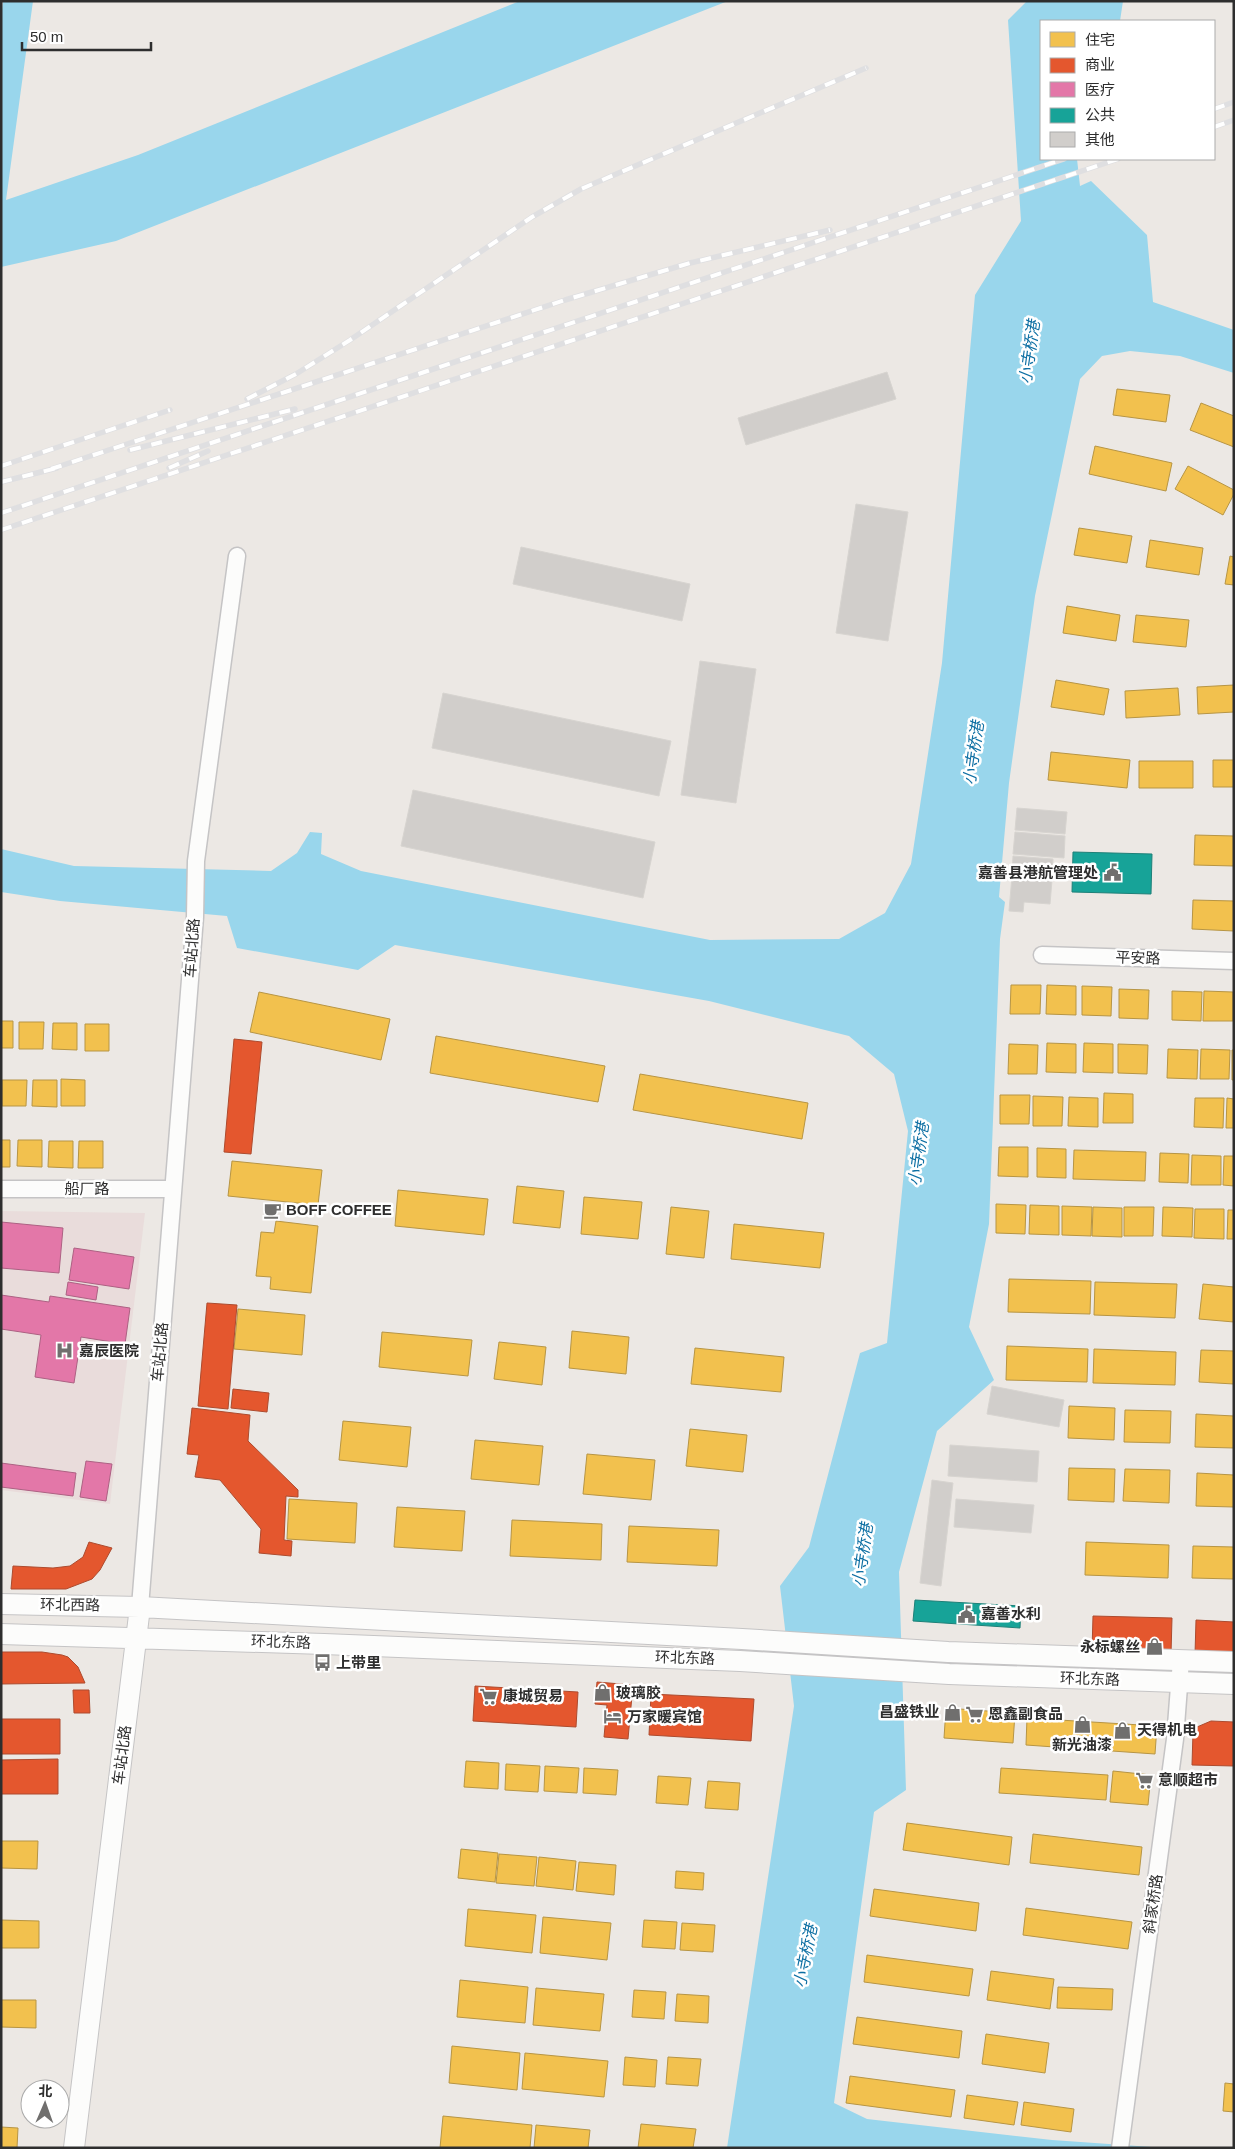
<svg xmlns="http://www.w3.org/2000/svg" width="1235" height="2149" font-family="Helvetica,'Noto Sans SC',sans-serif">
<rect width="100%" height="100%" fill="#ece8e4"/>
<path fill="#e9dcdb" d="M1,1211L145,1213L110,1504L1,1490Z"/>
<path fill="#99d6ec" d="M3,1H33L6,200L138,155L520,1H728L116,241L1,267V19Z
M1027,1H1123L1120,21H1041V159H1077L1080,186L1091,181L1147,235L1153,302L1234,330V373L1180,356L1130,351L1102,356L1080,379L1035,596L1009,783L999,897L1005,902L1000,939L989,1224L969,1327L994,1380L937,1431L899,1572L906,1790L874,1812L834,2103L867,2119L1052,2140L1166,2148H727L794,1706L780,1586L809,1547L860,1353L887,1343L908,1131L894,1074L849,1036L709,1001L395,945L358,970L237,948L227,916L60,901L1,892V849L74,866L271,871L297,853L310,832L322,833L321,854L361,871L710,940L839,939L885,913L911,864L942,663L975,295L1021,221L1008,20Z"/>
<path fill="#f2c14e" stroke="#b79544" d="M1117,389L1170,395L1166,422L1113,415Z
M1201,403L1234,416V447L1190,430Z
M1095,446L1172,463L1166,491L1089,474Z
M1188,466L1234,490V494L1223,515L1175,489Z
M1079,528L1132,536L1127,563L1074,555Z
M1150,540L1203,548L1199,575L1146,567Z
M1230,556L1234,557V585L1225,584Z
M1067,606L1120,615L1116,641L1063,633Z
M1136,615L1189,620L1186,647L1133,642Z
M1056,680L1109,689L1104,715L1051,707Z
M1234,685V712L1198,714L1197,687Z
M1178,688L1180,715L1126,718L1125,691Z
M1051,752L1130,760L1127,788L1048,780Z
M1213,760H1234V787H1213Z
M1139,761H1193V788H1139Z
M1195,835L1234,836V866L1194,865Z
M1193,900L1234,901V931L1192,929Z
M1011,985H1041L1040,1014H1010Z
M1047,985L1076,986V1015L1046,1014Z
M1082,986L1112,987L1111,1016L1082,1015Z
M1119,989L1149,990L1148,1019L1119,1018Z
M1172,991L1202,992L1201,1021L1172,1020Z
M1204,991L1233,992V1021H1203Z
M259,992L390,1019L381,1060L250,1032Z
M1,1021H13V1048H1Z
M19,1022H44L43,1049H19Z
M53,1023H77V1050L52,1049Z
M85,1024H109V1051H85Z
M436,1036L605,1066L598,1102L430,1073Z
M1047,1043L1076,1044V1073L1046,1072Z
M1084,1043L1113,1044V1073L1083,1072Z
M1009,1044L1038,1045L1037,1074H1008Z
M1118,1044L1148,1045L1147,1074L1118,1073Z
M1168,1049L1198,1050L1197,1079L1167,1078Z
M1201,1049L1230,1050L1229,1079H1200Z
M1232,1050H1234V1080H1232Z
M640,1074L808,1103L802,1139L633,1110Z
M61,1079L85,1080V1106H61Z
M2,1080H27L26,1106H2Z
M33,1080H57V1107L32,1106Z
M1104,1093L1133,1094V1123H1103Z
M1000,1095H1030L1029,1124H1000Z
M1033,1096L1063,1097L1062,1126H1033Z
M1069,1097L1098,1098V1127L1068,1126Z
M1195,1098H1224L1223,1128L1194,1127Z
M1227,1098L1234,1099V1128H1226Z
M1,1140H10V1167H1Z
M18,1140H42V1167L17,1166Z
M49,1141H73V1168L48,1167Z
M79,1141H103V1168H78Z
M999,1147H1028V1177L998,1176Z
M1037,1148L1066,1149V1178L1037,1177Z
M1074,1150L1146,1152L1145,1181L1073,1179Z
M1160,1153L1189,1154L1188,1183L1159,1182Z
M1192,1155L1221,1156V1185H1191Z
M1224,1156H1234V1186L1223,1185Z
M232,1161L322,1170L318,1205L228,1196Z
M517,1186L564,1191L560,1228L513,1223Z
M398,1190L488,1199L484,1235L395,1226Z
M584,1197L642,1202L638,1239L581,1234Z
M996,1204L1026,1205L1025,1234L996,1233Z
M1030,1205L1059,1206V1235L1029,1234Z
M1062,1206L1092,1207L1091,1236L1062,1235Z
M671,1207L709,1211L704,1258L666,1254Z
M1093,1207L1122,1208V1237L1092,1236Z
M1124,1207H1154L1153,1236H1124Z
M1163,1207L1193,1208L1192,1237L1162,1236Z
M1195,1209H1224V1239L1194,1238Z
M1228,1210H1234V1239H1227Z
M276,1221L318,1226L311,1293L270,1289L271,1277L256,1276L261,1232L274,1233Z
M734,1224L824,1233L820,1268L731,1259Z
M1009,1279L1091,1281L1090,1314L1008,1312Z
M1095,1282L1177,1284L1175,1318L1094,1315Z
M1203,1284L1234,1287V1322L1199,1319Z
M238,1309L305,1315L302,1355L234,1349Z
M572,1331L629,1337L626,1374L569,1368Z
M382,1332L472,1340L468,1376L379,1367Z
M499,1342L546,1347L542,1385L494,1379Z
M1007,1346L1088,1349L1087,1382L1006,1380Z
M695,1348L784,1357L781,1392L691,1384Z
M1094,1349L1176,1352L1175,1385L1093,1383Z
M1201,1350L1234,1351V1384L1199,1382Z
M1069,1406L1115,1408L1114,1440L1068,1438Z
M1125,1410L1171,1411L1170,1443L1124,1442Z
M1196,1414L1234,1416V1448L1195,1447Z
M343,1421L411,1427L407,1467L339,1460Z
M690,1429L747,1435L743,1472L686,1466Z
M475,1440L543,1446L539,1485L471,1479Z
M587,1454L655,1460L651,1500L583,1494Z
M1069,1468L1115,1469L1114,1502L1068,1500Z
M1125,1469L1170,1470L1169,1503L1123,1501Z
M1197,1473L1234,1475V1507L1196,1506Z
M289,1499L357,1503L355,1543L287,1539Z
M397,1507L465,1511L462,1551L394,1547Z
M512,1520L602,1524L601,1560L510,1556Z
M629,1526L719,1530L717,1566L627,1562Z
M1086,1542L1169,1545L1168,1578L1085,1575Z
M1193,1546L1234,1547V1579L1192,1578Z
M946,1708L1015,1713L1013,1743L944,1738Z
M1027,1718L1157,1726L1155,1754L1026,1745Z
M466,1761L499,1763L498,1789L464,1787Z
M506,1764L540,1766L538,1792L505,1790Z
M545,1766L579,1768L577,1793L544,1791Z
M584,1768L618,1770L616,1795L583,1793Z
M1001,1768L1108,1775L1106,1800L999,1793Z
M1113,1771L1151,1775L1148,1805L1110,1802Z
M658,1776L691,1778L688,1805L656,1803Z
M708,1781L740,1783L738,1810L705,1808Z
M907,1823L1012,1837L1009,1865L903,1850Z
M1033,1834L1142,1847L1139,1875L1030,1863Z
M1,1841H38L37,1869L1,1868Z
M461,1849L498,1853L495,1882L458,1878Z
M499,1854L537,1857L534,1886L496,1883Z
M539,1857L576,1861L573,1890L536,1886Z
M579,1862L616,1865L614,1895L576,1891Z
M676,1871L704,1873L703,1890L675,1888Z
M874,1889L979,1903L976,1931L870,1916Z
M1026,1908L1132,1922L1128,1949L1023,1935Z
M468,1909L536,1915L532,1953L465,1946Z
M543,1917L611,1923L607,1960L540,1953Z
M1,1920L39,1921V1948H1Z
M644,1920L677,1922L675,1949L642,1947Z
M682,1923L715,1925L713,1952L680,1950Z
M867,1955L973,1969L969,1996L864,1982Z
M991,1971L1054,1979L1050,2009L987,2000Z
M460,1980L528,1987L525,2023L457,2017Z
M1058,1987L1113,1989L1112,2010L1057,2008Z
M536,1988L604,1994L600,2031L533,2025Z
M634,1990L666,1992L664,2019L632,2017Z
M677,1994L709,1996L708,2023L675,2021Z
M1,2000H36V2028L1,2027Z
M857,2017L962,2031L959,2058L853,2044Z
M986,2034L1049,2043L1045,2073L982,2064Z
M452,2046L520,2053L517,2090L449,2083Z
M525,2053L608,2061L604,2097L522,2089Z
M625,2057L657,2060L655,2087L623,2085Z
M668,2057L701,2059L698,2086L666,2084Z
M850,2076L955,2090L951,2117L846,2103Z
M1225,2083L1234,2084V2112L1223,2111Z
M967,2095L1018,2102L1014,2125L964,2118Z
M1024,2102L1074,2109L1071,2132L1021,2125Z
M443,2116L532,2125L530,2148H440Z
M641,2124L696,2129L693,2148H638Z
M536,2125L590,2130L588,2148H534Z
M1,2127L18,2128L17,2148H1Z"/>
<path fill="#e4572e" stroke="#ad4b2e" d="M234,1039L262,1042L251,1154L224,1152Z
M207,1303L237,1305L228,1409L198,1406Z
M233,1389L269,1393L267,1412L231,1408Z
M192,1408L250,1415L248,1441L298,1490V1497L286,1496L284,1540L292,1541L291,1556L259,1553L261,1529L220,1480L195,1477L199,1455L187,1454Z
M89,1542L112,1548L100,1570L92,1579L66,1589H11L13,1566L53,1568L70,1566L83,1557Z
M1093,1616L1172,1618L1171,1654L1092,1651Z
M1196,1620L1234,1622V1655L1195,1654Z
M1,1652H42L62,1655L68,1657L78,1667L85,1683L1,1684Z
M597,1682L633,1685L628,1739L604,1737L607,1705L595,1704Z
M475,1686L578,1692L576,1727L473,1721Z
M73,1690H89L90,1713H74Z
M651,1694L754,1699L751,1741L649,1735Z
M1,1719H60V1754H1Z
M1211,1721L1234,1722V1766L1192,1765L1193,1732L1197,1727Z
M58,1759V1794H1V1760Z"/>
<path fill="#e377a8" stroke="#ad6183" d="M1,1222L63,1228L59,1273L1,1268Z
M74,1248L134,1257L129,1289L69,1280Z
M68,1282L98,1287L96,1300L66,1295Z
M1,1295L49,1302L50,1296L130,1308L125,1344L81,1337L74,1383L35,1377L41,1335L1,1329Z
M86,1461L112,1464L106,1501L80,1497Z
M1,1463L76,1473L73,1496L1,1487Z"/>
<path fill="#17a398" stroke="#1e8078" d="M1073,852L1152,854L1151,894L1072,892Z
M915,1600L1021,1606L1020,1628L913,1621Z"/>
<path fill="#d1cecb" stroke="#d7d4d0" d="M887,372L896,399L746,445L738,418Z
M856,504L908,512L888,641L836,633Z
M521,547L690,584L682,621L513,584Z
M700,661L756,669L736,803L681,795Z
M443,693L671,741L659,796L432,748Z
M413,790L655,842L643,898L401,846Z
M1017,808L1067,812L1065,834L1015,830Z
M1015,832L1065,836L1064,858L1013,854Z
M1013,856L1053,859L1052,876L1012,874Z
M1012,876L1052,880L1050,904L1024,902L1023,912L1009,911Z
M992,1386L1064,1400L1059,1427L987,1414Z
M950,1445L1039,1451L1037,1482L948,1476Z
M932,1480L953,1483L941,1586L920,1583Z
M956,1499L1034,1505L1031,1533L954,1527Z"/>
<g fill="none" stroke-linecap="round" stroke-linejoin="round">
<defs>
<path id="minor" d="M1042,955L1234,961
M1,1189H173
M140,1607L195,917L196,861L237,556
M1120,2148L1175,1739L1181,1660"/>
<path id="tertiary" d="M1,1604L140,1607L742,1639L948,1652L1234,1662
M1,1634L324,1644L740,1661L949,1674L1234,1684
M74,2148L140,1607"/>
</defs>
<use href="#minor" stroke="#c5c4c5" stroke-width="19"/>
<use href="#tertiary" stroke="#c5c4c5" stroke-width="22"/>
<use href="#minor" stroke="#fcfcfb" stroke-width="16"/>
<use href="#tertiary" stroke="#fcfcfb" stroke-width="20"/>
<defs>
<path id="rail" d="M1214,109L1234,102
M1214,127L1234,120
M247,399L296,374L350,340L532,217L581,189L866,68
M130,450L295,409
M1,466L170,410
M169,468L208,451
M51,469L565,300L690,263L830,230
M1,482L57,468
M1,513L1064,159
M1,530L1118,159"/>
</defs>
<use href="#rail" stroke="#dfdfe1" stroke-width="5.5"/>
<use href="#rail" stroke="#fff" stroke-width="4" stroke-dasharray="11" stroke-linecap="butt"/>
</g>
<defs>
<symbol id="civic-bare" viewBox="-9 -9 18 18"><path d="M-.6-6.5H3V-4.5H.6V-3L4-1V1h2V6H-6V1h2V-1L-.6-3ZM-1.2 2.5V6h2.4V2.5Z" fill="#706f6e" stroke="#fff" stroke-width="2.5" paint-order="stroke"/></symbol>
<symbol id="cafe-bare" viewBox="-9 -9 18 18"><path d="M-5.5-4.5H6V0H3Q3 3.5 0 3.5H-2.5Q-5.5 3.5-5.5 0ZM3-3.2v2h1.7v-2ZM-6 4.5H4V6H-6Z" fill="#706f6e" stroke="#fff" stroke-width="2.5" paint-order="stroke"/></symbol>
<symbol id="hospital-bare" viewBox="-9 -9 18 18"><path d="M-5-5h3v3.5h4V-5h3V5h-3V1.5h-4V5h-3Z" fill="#706f6e" stroke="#fff" stroke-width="2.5" paint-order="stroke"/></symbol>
<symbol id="shop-bare" viewBox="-9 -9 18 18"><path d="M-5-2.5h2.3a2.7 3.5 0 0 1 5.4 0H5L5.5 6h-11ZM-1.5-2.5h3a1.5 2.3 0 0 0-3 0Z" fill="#706f6e" stroke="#fff" stroke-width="2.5" paint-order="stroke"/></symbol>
<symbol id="bus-bare" viewBox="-9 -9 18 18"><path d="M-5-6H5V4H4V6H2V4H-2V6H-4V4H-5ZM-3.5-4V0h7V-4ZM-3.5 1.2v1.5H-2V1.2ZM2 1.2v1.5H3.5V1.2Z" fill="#706f6e" stroke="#fff" stroke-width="2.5" paint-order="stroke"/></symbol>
<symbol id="supermarket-bare" viewBox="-9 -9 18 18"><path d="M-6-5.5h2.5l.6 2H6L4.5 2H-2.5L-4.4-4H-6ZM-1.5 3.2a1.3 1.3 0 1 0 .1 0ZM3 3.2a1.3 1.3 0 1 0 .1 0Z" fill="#706f6e" stroke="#fff" stroke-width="2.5" paint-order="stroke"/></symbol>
<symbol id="hotel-bare" viewBox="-9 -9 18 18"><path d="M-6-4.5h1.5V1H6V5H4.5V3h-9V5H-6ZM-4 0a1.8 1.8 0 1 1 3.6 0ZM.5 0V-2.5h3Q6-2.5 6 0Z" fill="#706f6e" stroke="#fff" stroke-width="2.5" paint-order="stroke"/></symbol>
</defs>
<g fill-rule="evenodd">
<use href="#civic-bare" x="1100" y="860" width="25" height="25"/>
<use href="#cafe-bare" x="260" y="1198" width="25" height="25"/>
<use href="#hospital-bare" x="52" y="1338" width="25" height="25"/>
<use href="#civic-bare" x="954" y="1602" width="25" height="25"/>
<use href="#shop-bare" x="1142" y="1634" width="25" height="25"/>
<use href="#bus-bare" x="310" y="1650" width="25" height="25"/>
<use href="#shop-bare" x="590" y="1680" width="25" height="25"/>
<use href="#supermarket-bare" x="476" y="1684" width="25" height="25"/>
<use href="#shop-bare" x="940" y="1700" width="25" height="25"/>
<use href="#supermarket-bare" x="962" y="1702" width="25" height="25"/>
<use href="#hotel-bare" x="600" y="1704" width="25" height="25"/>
<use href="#shop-bare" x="1070" y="1712" width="25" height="25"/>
<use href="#shop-bare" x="1110" y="1718" width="25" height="25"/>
<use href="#supermarket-bare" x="1132" y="1768" width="25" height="25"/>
</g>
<g text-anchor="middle" stroke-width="5" stroke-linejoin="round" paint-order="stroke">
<g font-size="15" font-weight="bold" fill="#2e2e2e" stroke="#fff" text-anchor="start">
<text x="1098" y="878" text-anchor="end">嘉善县港航管理处</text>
<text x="286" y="1215">BOFF COFFEE</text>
<text x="79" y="1356">嘉辰医院</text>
<text x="981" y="1619">嘉善水利</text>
<text x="1140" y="1652" text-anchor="end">永标螺丝</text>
<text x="336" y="1668">上带里</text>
<text x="616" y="1698">玻璃胶</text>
<text x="503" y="1701">康城贸易</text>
<text x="939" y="1717" text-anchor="end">昌盛铁业</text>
<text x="988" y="1719">恩鑫副食品</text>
<text x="627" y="1722">万家暖宾馆</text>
<text x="1137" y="1735">天得机电</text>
<text x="1082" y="1750" text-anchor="middle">新光油漆</text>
<text x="1158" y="1785">意顺超市</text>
</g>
<g font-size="15" fill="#2e2e2e" stroke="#fff">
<text transform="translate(192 948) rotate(-86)" y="5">车站北路</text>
<text transform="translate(1138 958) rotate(2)" y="5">平安路</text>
<text x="87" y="1194">船厂路</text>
<text transform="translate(160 1352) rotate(-85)" y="5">车站北路</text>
<text transform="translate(70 1605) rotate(1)" y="5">环北西路</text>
<text transform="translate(281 1642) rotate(2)" y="5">环北东路</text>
<text transform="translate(685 1658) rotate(2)" y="5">环北东路</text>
<text transform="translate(1090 1679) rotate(2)" y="5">环北东路</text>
<text transform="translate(122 1755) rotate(-83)" y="5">车站北路</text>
<text transform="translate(1153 1904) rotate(-82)" y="5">斜家桥路</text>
</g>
<g font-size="16" font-style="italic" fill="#0d6fa3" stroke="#fff">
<text transform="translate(1029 352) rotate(-82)" y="6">小寺桥港</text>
<text transform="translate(973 753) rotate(-82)" y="6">小寺桥港</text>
<text transform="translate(918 1154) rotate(-82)" y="6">小寺桥港</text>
<text transform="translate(862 1555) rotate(-82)" y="6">小寺桥港</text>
<text transform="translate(805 1956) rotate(-79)" y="6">小寺桥港</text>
</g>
</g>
<rect width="1235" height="2149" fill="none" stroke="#2e2e2e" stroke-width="5"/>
<rect x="1040" y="20" width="175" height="140" fill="#ffffff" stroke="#ababab"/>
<rect x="1050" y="32" width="25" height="15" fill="#f2c14e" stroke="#ababab"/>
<text x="1085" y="45" font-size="15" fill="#2e2e2e">住宅</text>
<rect x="1050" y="58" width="25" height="15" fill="#e4572e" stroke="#ababab"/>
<text x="1085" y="70" font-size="15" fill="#2e2e2e">商业</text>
<rect x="1050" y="82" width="25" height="15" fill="#e377a8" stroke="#ababab"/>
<text x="1085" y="95" font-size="15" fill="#2e2e2e">医疗</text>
<rect x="1050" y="108" width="25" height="15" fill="#17a398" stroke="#ababab"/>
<text x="1085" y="120" font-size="15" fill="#2e2e2e">公共</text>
<rect x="1050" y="132" width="25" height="15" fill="#d1cecb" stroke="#ababab"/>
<text x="1085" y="145" font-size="15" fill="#2e2e2e">其他</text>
<g transform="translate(45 2104) rotate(2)"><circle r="24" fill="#ffffff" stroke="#ababab"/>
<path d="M0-4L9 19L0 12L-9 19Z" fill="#706f6e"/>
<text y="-8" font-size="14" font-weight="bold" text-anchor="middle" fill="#2e2e2e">北</text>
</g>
<path d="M22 42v8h129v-8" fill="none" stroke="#2e2e2e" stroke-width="2.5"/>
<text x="30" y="42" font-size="15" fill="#2e2e2e" stroke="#ffffff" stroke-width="4" paint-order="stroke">50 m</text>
</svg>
